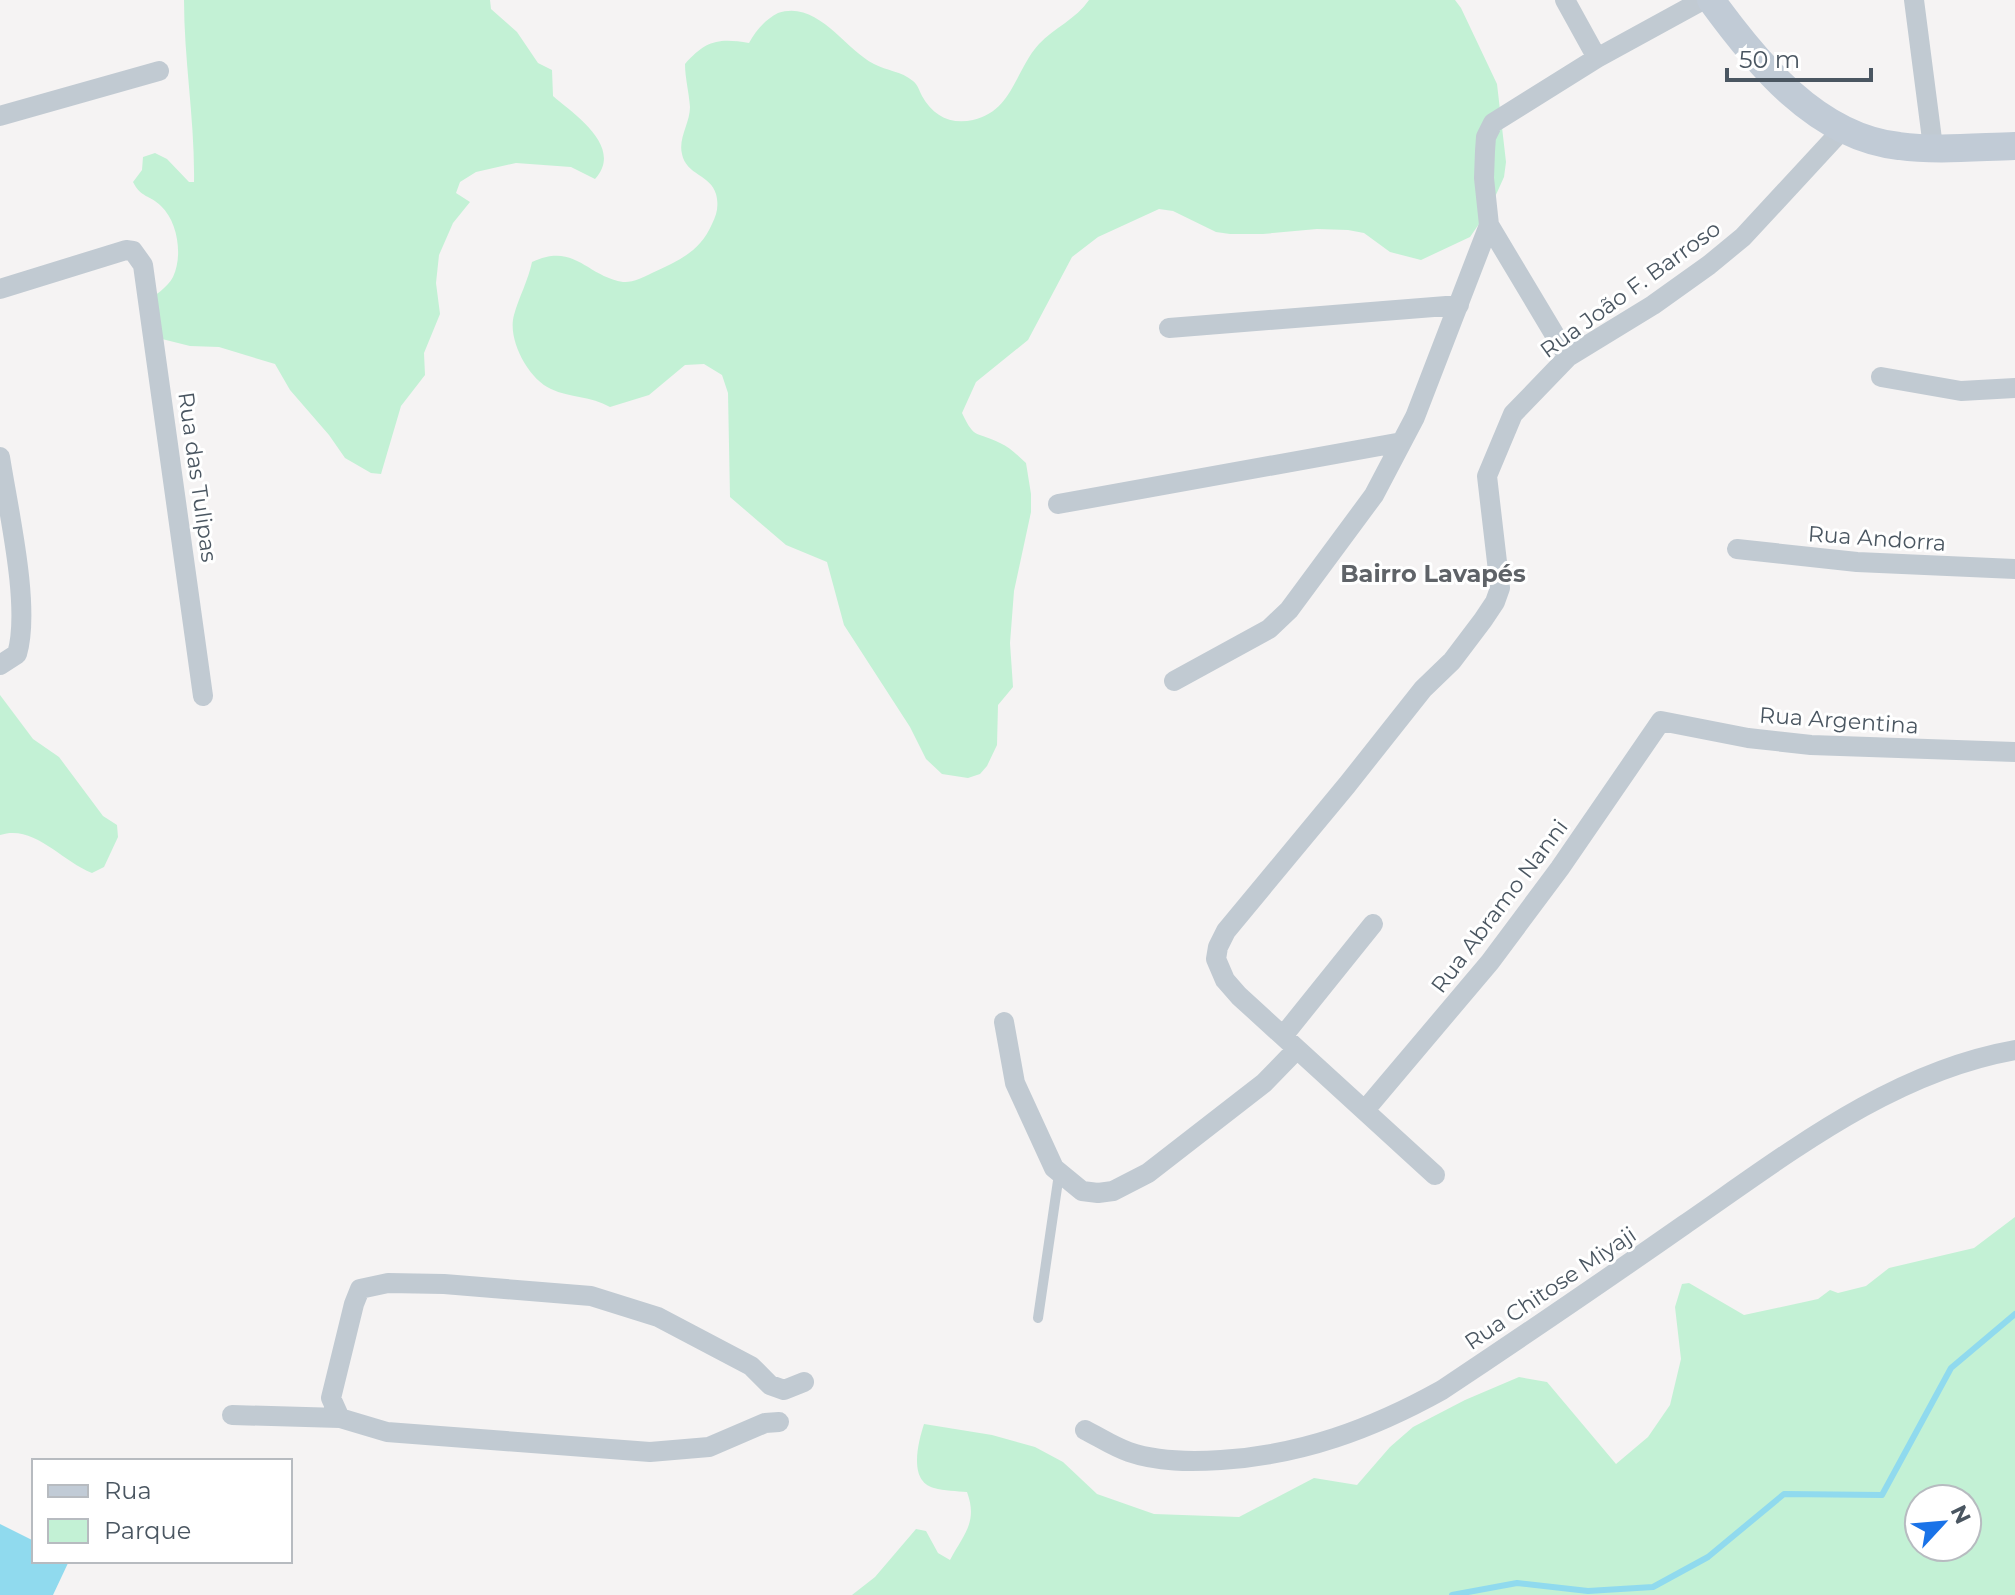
<svg xmlns="http://www.w3.org/2000/svg" width="2015" height="1595" font-family="Montserrat,sans-serif">
<rect width="100%" height="100%" fill="#f5f3f3"/>
<path fill="#c3f1d5" fill-rule="evenodd" d="M184,0H490L491,9L517,32L538,63L552,70L553,96C575,115 624,147 595,179L571,167L516,163L476,172L460,182L456,193L470,202L453,223L439,255L436,283L440,314L424,353L425,375L401,406L381,474L371,473L345,458L329,435L290,390L275,364L219,347L190,346L162,339L145,303C154,296 168,287 173,277C183,256 178,222 161,206C150,195 141,198 133,182L142,170L143,157L155,153L167,159L189,182H194C195,121 184,61 184,0Z
M1089,0H1455L1461,8L1497,84L1506,162L1504,177L1490,208L1470,237L1421,260L1390,252L1364,233L1348,230L1317,229L1263,234H1230L1216,232L1173,211L1159,209L1098,237L1072,257L1028,340L976,382L962,413C975,441 977,431 1000,443C1010,447 1018,456 1026,463L1031,494V512L1014,591L1010,643L1013,687L998,705L997,745L987,766L980,774L968,778L942,774L926,759L910,727L844,625L827,562L786,545L730,497L728,393L722,375L704,364L685,365L649,395L610,407C591,396 570,398 551,389C528,379 507,339 514,315C519,297 528,281 532,262C575,242 586,276 623,282C632,283 644,277 652,273C678,261 700,252 712,224C717,214 719,206 716,194C711,175 686,175 682,154C678,138 690,123 690,107C689,92 685,78 685,64C706,40 719,38 749,43C756,30 765,20 778,13C818,0 844,49 874,64C887,71 901,71 913,81C918,85 919,90 922,96C933,116 951,125 973,120C1013,111 1015,70 1039,44C1054,28 1076,19 1089,0Z
M0,695L33,739L59,757L103,816L117,825L118,837L104,867L92,873C60,860 34,824 0,835Z
M2015,1217V1595H852L875,1577L916,1529L926,1531L938,1553L950,1560C964,1534 978,1522 967,1492C957,1491 944,1491 934,1488C908,1481 918,1443 924,1424L992,1435L1035,1447L1063,1462L1097,1494L1154,1514L1239,1517L1314,1478L1357,1485L1390,1447L1413,1427L1465,1400L1519,1377L1547,1382L1616,1464L1648,1437L1670,1405L1681,1359L1675,1307L1682,1284L1689,1283L1744,1315L1818,1299L1830,1290L1838,1293L1866,1286L1889,1268L1974,1248ZM1919,1499H1967V1547H1919Z"/>
<path fill="#90daee" d="M0,1524L34,1541V1561H69L53,1595H0Z"/>
<g fill="none" stroke-linecap="round" stroke-linejoin="round">
<path stroke="#90daee" stroke-width="6" d="M1452,1595L1517,1583L1588,1591L1653,1587L1708,1557L1784,1494L1882,1495L1951,1368L2015,1314"/>
<path stroke="#c1cad2" stroke-width="10" d="M1038,1318L1059,1174"/>
<path stroke="#c1cad2" stroke-width="20" d="M1565,0L1597,58
M1914,0L1933,147
M0,116L159,71
M0,289L126,250L133,251L143,265L203,696
M1169,328L1459,305
M1568,357L1489,225L1484,178L1485,151L1486,137L1493,123L1597,58L1703,0
M1881,377L1961,391L2015,388
M0,457C8,509 31,607 17,654L0,665
M1058,504L1402,442
M1737,549L1857,562L2015,569
M1174,681L1269,629L1289,610L1374,495L1415,417L1489,225
M1004,1022L1015,1083L1054,1168L1082,1191L1098,1193L1113,1191L1148,1173L1264,1083L1297,1049
M1283,1036L1373,924
M1365,1110L1490,962L1560,868L1661,721L1748,738L1811,745L2015,752
M1435,1175L1239,996L1225,980L1216,959L1218,947L1226,931L1347,785L1423,689L1452,661L1483,620L1495,602L1500,588L1487,476L1513,414L1568,357L1653,305L1709,265L1743,237L1842,130
M232,1415L340,1418L387,1432L650,1452L709,1447L765,1423L779,1422
M340,1418L331,1398L354,1304L360,1289L388,1283L444,1284L591,1296L658,1317L751,1366L770,1385L784,1390L804,1382
M1085,1430C1099,1437 1114,1447 1129,1452C1158,1462 1190,1462 1221,1460C1301,1455 1372,1429 1442,1390C1523,1336 1604,1281 1684,1225C1786,1155 1890,1072 2015,1050"/>
<path stroke="#c1cbd6" stroke-width="28" d="M1711,0C1756,62 1816,137 1899,146C1936,151 1977,147 2015,146"/>
</g>
<g text-anchor="middle" stroke-width="6" stroke-linejoin="round" paint-order="stroke">
<g font-size="22" fill="#4a5661" stroke="#fff">
<text transform="translate(1630 289) rotate(-36)" y="8">Rua João F. Barroso</text>
<text transform="translate(198 477) rotate(82)" y="8">Rua das Tulipas</text>
<text transform="translate(1877 538) rotate(4)" y="8">Rua Andorra</text>
<text transform="translate(1839 720) rotate(4)" y="8">Rua Argentina</text>
<text transform="translate(1499 906) rotate(-53)" y="8">Rua Abramo Nanni</text>
<text transform="translate(1550 1288) rotate(-34)" y="8">Rua Chitose Miyaji</text>
</g>
<g font-size="24" font-weight="bold" fill="#5f6368" stroke="#fff">
<text x="1433" y="582">Bairro Lavapés</text>
</g>
</g>
<rect x="32" y="1459" width="260" height="104" fill="#ffffff" stroke="#b7bbc0" stroke-width="2"/>
<rect x="48" y="1485" width="40" height="12" fill="#c1cbd6" stroke="#b7bbc0" stroke-width="2"/>
<text x="104" y="1499" font-size="24" fill="#4a5661">Rua</text>
<rect x="48" y="1519" width="40" height="24" fill="#c3f1d5" stroke="#b7bbc0" stroke-width="2"/>
<text x="104" y="1539" font-size="24" fill="#4a5661">Parque</text>
<g transform="translate(1943 1523) rotate(64)"><circle r="38" fill="#ffffff" stroke="#b7bbc0" stroke-width="2"/>
<path d="M0-6L14 30L0 20L-14 30Z" fill="#1a73e8"/>
<text y="-12" font-size="22" font-weight="bold" text-anchor="middle" fill="#4a5661">N</text>
</g>
<path d="M1727 68v12h144v-12" fill="none" stroke="#4a5661" stroke-width="4"/>
<text x="1739" y="68" font-size="24" fill="#4a5661" stroke="#ffffff" stroke-width="6" paint-order="stroke">50 m</text>
</svg>
